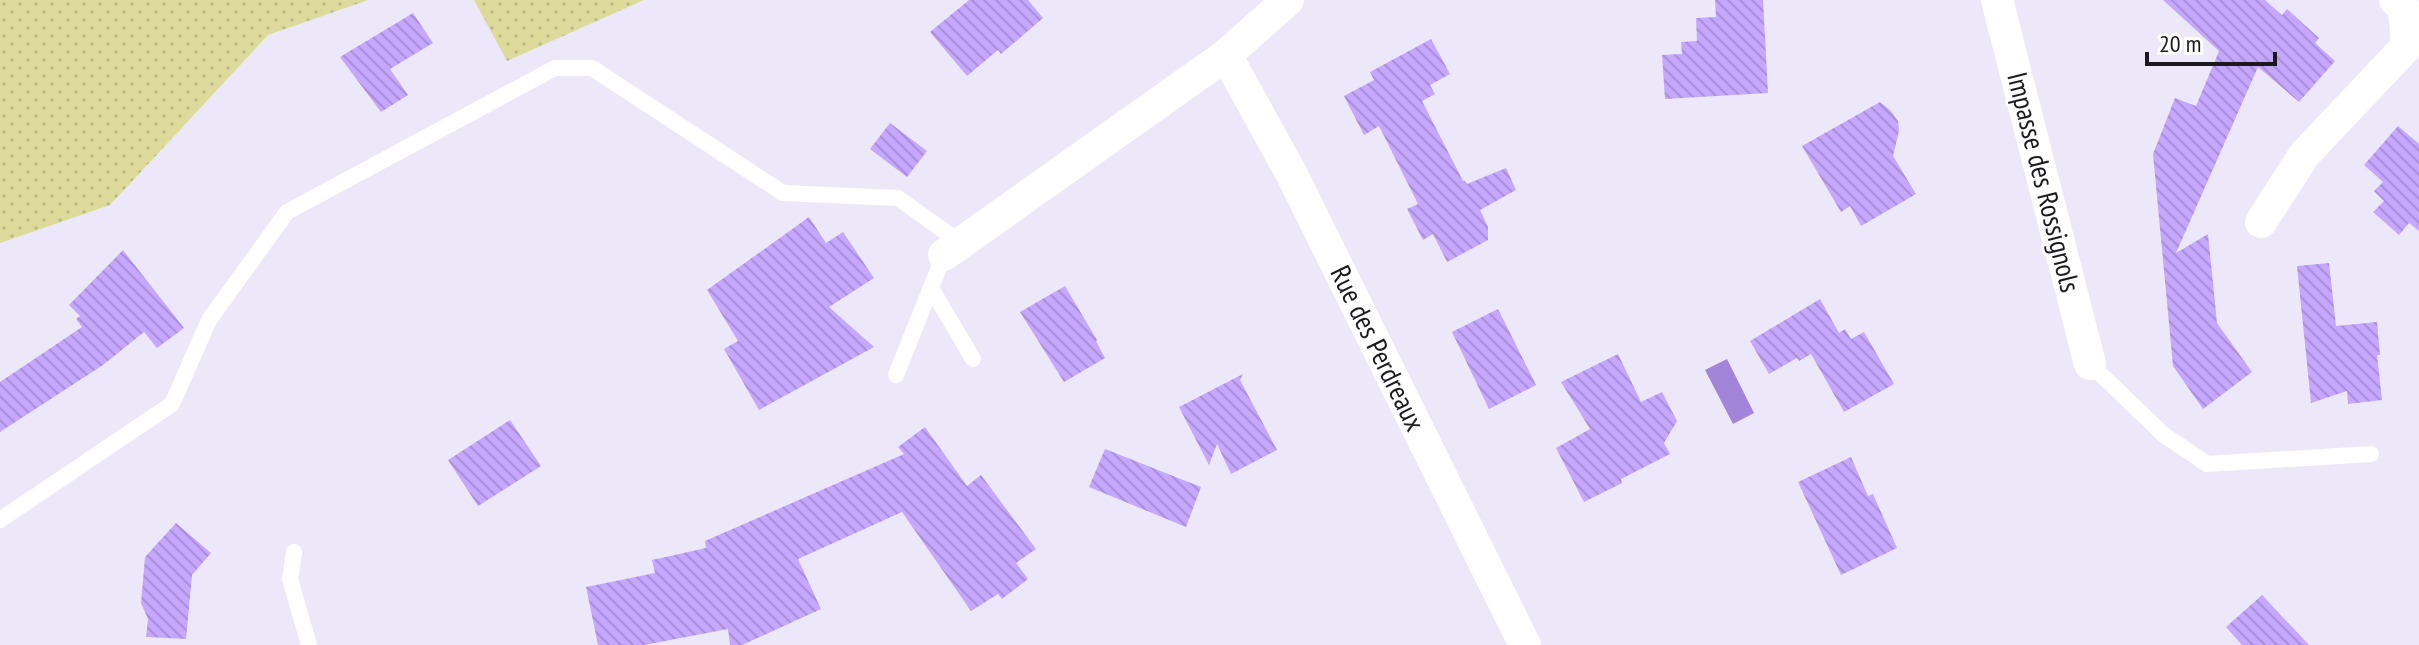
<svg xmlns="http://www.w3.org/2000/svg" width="2419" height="645" font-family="'PT Sans Narrow',sans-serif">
<defs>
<pattern id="grass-dots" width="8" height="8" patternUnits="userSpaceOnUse" patternTransform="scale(2)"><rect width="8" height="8" fill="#dcdb9b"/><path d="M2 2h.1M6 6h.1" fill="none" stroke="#bcbb85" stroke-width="1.8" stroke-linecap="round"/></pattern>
<pattern id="building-back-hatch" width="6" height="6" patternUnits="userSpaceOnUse" patternTransform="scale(2)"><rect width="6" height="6" fill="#c5a7fe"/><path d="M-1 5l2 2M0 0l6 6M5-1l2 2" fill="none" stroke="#a98fd9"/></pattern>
</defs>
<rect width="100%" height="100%" fill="#ede8f9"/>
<path fill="url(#grass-dots)" d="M0,0H368L268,35L110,205L0,243Z
M474,0H644L507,61Z"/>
<path fill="#a284d9" d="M1727,359L1754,413L1733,424L1705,370Z"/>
<path fill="url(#building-back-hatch)" d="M969,0H1028L1043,18L1001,54L998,50L967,76L930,32Z
M1715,0H1763L1768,93L1665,99L1662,55L1682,54L1681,42L1697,41L1696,18L1716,17Z
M2163,0H2265L2282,15L2287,9L2319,38L2315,43L2335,61L2299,102L2258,67L2176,253L2208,234L2217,323L2252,372L2203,409L2173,366L2153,154L2175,98L2196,106L2219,51Z
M413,13L433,43L390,69L408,95L381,112L340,57Z
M1431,39L1450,74L1430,85L1435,94L1422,101L1463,181H1465L1467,184L1506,168L1516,190L1480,210L1488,227V240L1447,262L1433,234L1423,240L1407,209L1418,204L1379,126L1364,135L1344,96L1374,80L1370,72Z
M1880,102L1891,111L1898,121L1899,131L1893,156L1916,194L1861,226L1850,206L1841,212L1802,146Z
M890,123L927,151L907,177L870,149Z
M2398,126L2419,144V231L2409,223L2399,235L2373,212L2384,201L2374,191L2383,182L2364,165Z
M809,217L826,243L843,232L874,278L829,307L874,347L759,410L724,349L738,341L707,290Z
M123,250L184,328L157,348L144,332L103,365L0,432V382L82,327L76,319L80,316L69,305Z
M2329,263L2336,326L2377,322L2380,355H2377L2382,400L2348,404L2347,391L2311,403L2297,266Z
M1065,286L1097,340L1096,341L1105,358L1064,382L1020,312Z
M1820,299L1839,333L1845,329L1851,339L1864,332L1894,384L1844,412L1811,354L1799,361L1797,358L1769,374L1750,341Z
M1498,309L1536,385L1489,409L1452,332Z
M1618,354L1641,402L1662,392L1677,421L1664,443L1670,454L1621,479L1622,483L1584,502L1556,448L1590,429L1561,382Z
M1243,374L1240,380L1277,450L1231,474L1217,444L1209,465L1179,407Z
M510,420L541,466L478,506L448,460Z
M925,427L967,486L981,475L1036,549L1016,563L1028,579L1002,599L998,594L971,611L902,512L798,559L821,609L742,645H730L728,629L644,645H598L586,587L655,573L652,560L706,548L705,541L904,454L898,447Z
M1105,449L1201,487L1186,527L1089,487Z
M1851,457L1868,496L1873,494L1897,548L1841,575L1798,482Z
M176,523L211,553L192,575L186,639L146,637L148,619L141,603L145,557Z
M2262,595L2309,645H2242L2226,627Z"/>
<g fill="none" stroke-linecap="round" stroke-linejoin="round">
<path stroke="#fff" stroke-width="16" d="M931,288L973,359
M2090,364L2164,435L2207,464L2371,454
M896,375L944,255
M0,520L172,404L209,320L287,212L555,68H592L783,193L898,198L961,243
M294,552L290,579L309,645"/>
<path stroke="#fff" stroke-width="32" d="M1997,0L2090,364
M1226,55L1291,173L1525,645
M2261,222L2304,155L2407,46L2404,8L2395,0
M944,255L1226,55L1288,0"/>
</g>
<g text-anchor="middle" stroke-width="6" stroke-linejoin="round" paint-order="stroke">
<g font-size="28" fill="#1a191e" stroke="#fff">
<text transform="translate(2044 182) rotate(76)" y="10">Impasse des Rossignols</text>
<text transform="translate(1378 348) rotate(64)" y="10">Rue des Perdreaux</text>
</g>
</g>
<path d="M2147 52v12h128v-12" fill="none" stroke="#1a191e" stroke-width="4"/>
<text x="2159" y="52" font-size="24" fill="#1a191e" stroke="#ffffff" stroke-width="6" paint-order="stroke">20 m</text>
</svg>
